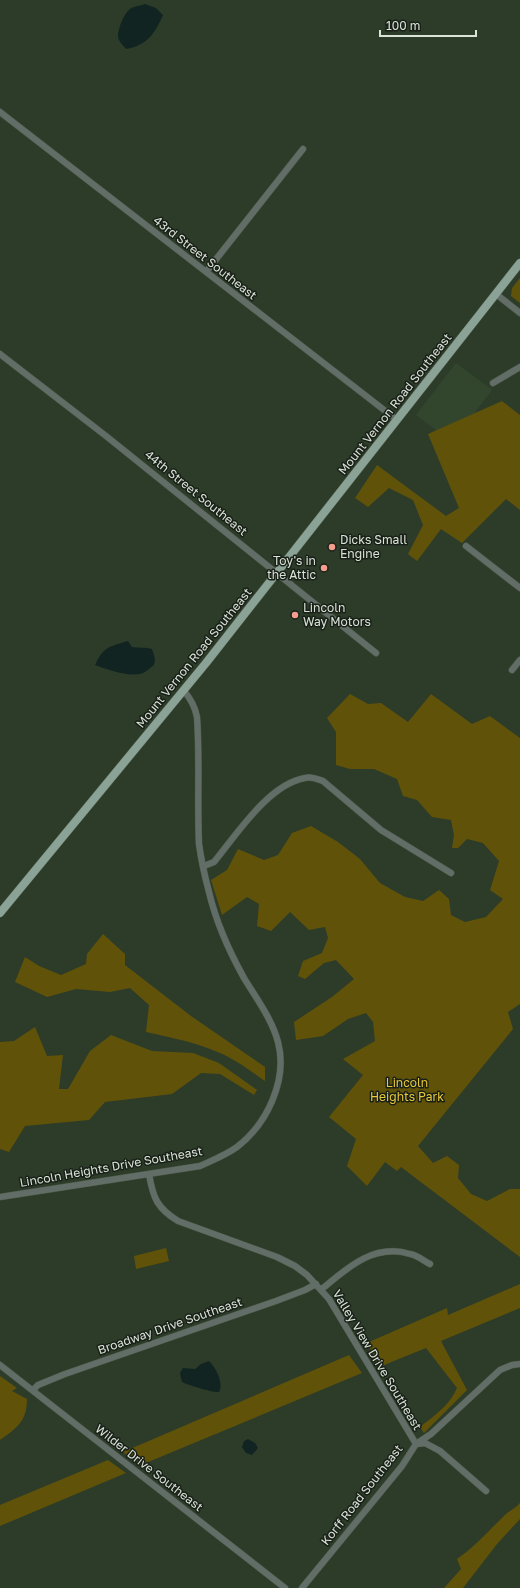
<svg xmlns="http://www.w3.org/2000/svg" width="520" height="1588" font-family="'Golos Text',sans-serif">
<rect width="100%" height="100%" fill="#2c3c29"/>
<path fill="#32462e" d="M456,363L492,390L452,442L416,415Z"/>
<path fill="#615209" d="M520,278V303L511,296L512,288Z
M502,401L520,415V510L506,499L462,543L441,529L417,561L408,554L423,525L413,500L389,488L368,507L355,498L377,465L446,516L459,508L428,434Z
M350,694L368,704L381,703L408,722L431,694L472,724L490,716L520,738V1004L508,1012L513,1029L418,1146L433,1163L447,1156L459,1165L458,1178L471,1194L487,1201L510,1189H520V1257L401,1167L397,1171L385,1162L367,1186L347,1166L356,1139L329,1117L363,1075L343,1059L375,1041L373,1022L366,1013L348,1019L323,1036L296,1040L294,1022L332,997L354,979L336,960L324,963L305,979L298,976L303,961L322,953L328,938L325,927L309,930L290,912L271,931L257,926L259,904L247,897L222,915L211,880L227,870L238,849L264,860L278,855L292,833L311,826L338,842L360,859L380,883L405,897L423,901L439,890L449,899L451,915L465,922L486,917L503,899L490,890L499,861L483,843L467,839L458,848H452L454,835L451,820L432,817L417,800L403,796L397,779L374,769H350L336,765V732L327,718Z
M103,934L125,954V965L191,1016L265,1067V1081C256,1075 247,1068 237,1062C210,1045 177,1039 146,1032L149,1005L130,988L110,992L76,989L47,997L15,982L25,957L39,966L61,975L86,964L87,954Z
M35,1027L47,1056L63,1055L59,1089H68L90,1051L111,1035L152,1051L193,1053L219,1063L257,1090L254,1095L220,1074L201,1073L172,1094L105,1102L89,1120L25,1126L9,1152L0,1149V1042L14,1041Z
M166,1248L169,1261L136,1269L134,1256Z
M520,1284V1308L441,1341L467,1390L424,1433L420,1427C434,1416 450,1405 457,1388L426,1348L379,1367L370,1348L372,1346L369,1342L447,1308L448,1315Z
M349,1355L362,1373L141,1465L123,1452Z
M0,1376L17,1388L12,1391L27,1399C27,1421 17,1428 0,1440Z
M108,1460L126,1473L0,1526V1505Z
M520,1503V1519L497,1544L463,1588H444L461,1569L457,1559C476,1546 487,1532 503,1517C508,1511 515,1509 520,1503Z"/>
<path fill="#112421" d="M145,4L156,8L163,15C155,33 148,45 126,49C123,45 118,41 118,36C118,29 124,13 130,9C134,6 140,6 145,4Z
M128,641L132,647C139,648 145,647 152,649L155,659L154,665C150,668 145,673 140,674C124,676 109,670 95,665C104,646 109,647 128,641Z
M209,1361C216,1368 224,1383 219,1392C215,1393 187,1385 182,1382L180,1373L183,1368L195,1369L201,1364Z
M248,1439L255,1443L258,1448L252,1455L246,1453L242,1447L244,1441Z"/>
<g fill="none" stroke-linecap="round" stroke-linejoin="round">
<defs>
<path id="minor" d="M0,112L397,420
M206,272L303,149
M496,294L520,313
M0,354L106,436L376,653
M493,383L520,367
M466,546L520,588
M512,670L520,660
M204,866L214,862C237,834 269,784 305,778C311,776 317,779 323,781L381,830L451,873
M149,1174C153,1198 157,1208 178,1221L277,1257L295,1266L307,1275L329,1299L416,1444
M0,1197L200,1166C213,1160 226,1155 237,1147C267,1124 288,1080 278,1042C272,1019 256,998 244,978C229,951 216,922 209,892C205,877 201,859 199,844C197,802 200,759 197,717C195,707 191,699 184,691
M322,1289C347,1268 374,1243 410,1254C417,1255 424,1261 430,1264
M0,1365L285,1588
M33,1390L38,1385L65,1374L276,1301L305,1290L316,1284
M417,1444L425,1443L440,1451L486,1491
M302,1588L402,1466L416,1444L431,1434L500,1370L512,1365L520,1364"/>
<path id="major" d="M0,913L206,663L520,263"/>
</defs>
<use href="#minor" stroke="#4b5a48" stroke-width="7"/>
<use href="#major" stroke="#4b5a48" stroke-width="9"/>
<use href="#minor" stroke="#626d67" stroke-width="6"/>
<use href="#major" stroke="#8ba296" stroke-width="8"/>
</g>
<g fill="#f59d8e" stroke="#192018" stroke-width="1.5">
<circle cx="332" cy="547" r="4"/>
<circle cx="324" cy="568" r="4"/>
<circle cx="295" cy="615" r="4"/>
</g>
<g text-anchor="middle" stroke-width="3" stroke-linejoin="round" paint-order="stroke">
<g font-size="12" fill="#dae3d7" stroke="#192018">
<text transform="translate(205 258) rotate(38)" y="4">43rd Street Southeast</text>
<text transform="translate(395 404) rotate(-52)" y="4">Mount Vernon Road Southeast</text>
<text transform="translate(196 493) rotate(39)" y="4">44th Street Southeast</text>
<text transform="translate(194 658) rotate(-51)" y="4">Mount Vernon Road Southeast</text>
<text transform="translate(111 1167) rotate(-10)" y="4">Lincoln Heights Drive Southeast</text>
<text transform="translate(170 1326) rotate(-19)" y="4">Broadway Drive Southeast</text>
<text transform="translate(377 1360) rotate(59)" y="4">Valley View Drive Southeast</text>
<text transform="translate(149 1468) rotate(38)" y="4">Wilder Drive Southeast</text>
<text transform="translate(362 1495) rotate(-52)" y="4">Korff Road Southeast</text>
</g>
<g font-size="12" fill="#dae3d7" stroke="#192018" text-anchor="start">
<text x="340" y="544">Dicks Small<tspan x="340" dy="14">Engine</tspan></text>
<text x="316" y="565" text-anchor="end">Toy's in<tspan x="316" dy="14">the Attic</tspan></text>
<text x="303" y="612">Lincoln<tspan x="303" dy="14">Way Motors</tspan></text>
</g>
<g font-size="12" fill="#eaca3b" stroke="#192018">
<text x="407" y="1087">Lincoln<tspan x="407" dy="14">Heights Park</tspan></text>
</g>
</g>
<path d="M380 30v6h96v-6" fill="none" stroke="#dae3d7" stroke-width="2"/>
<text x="386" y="30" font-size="12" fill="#dae3d7" stroke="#192018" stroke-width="3" paint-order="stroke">100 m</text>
</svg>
